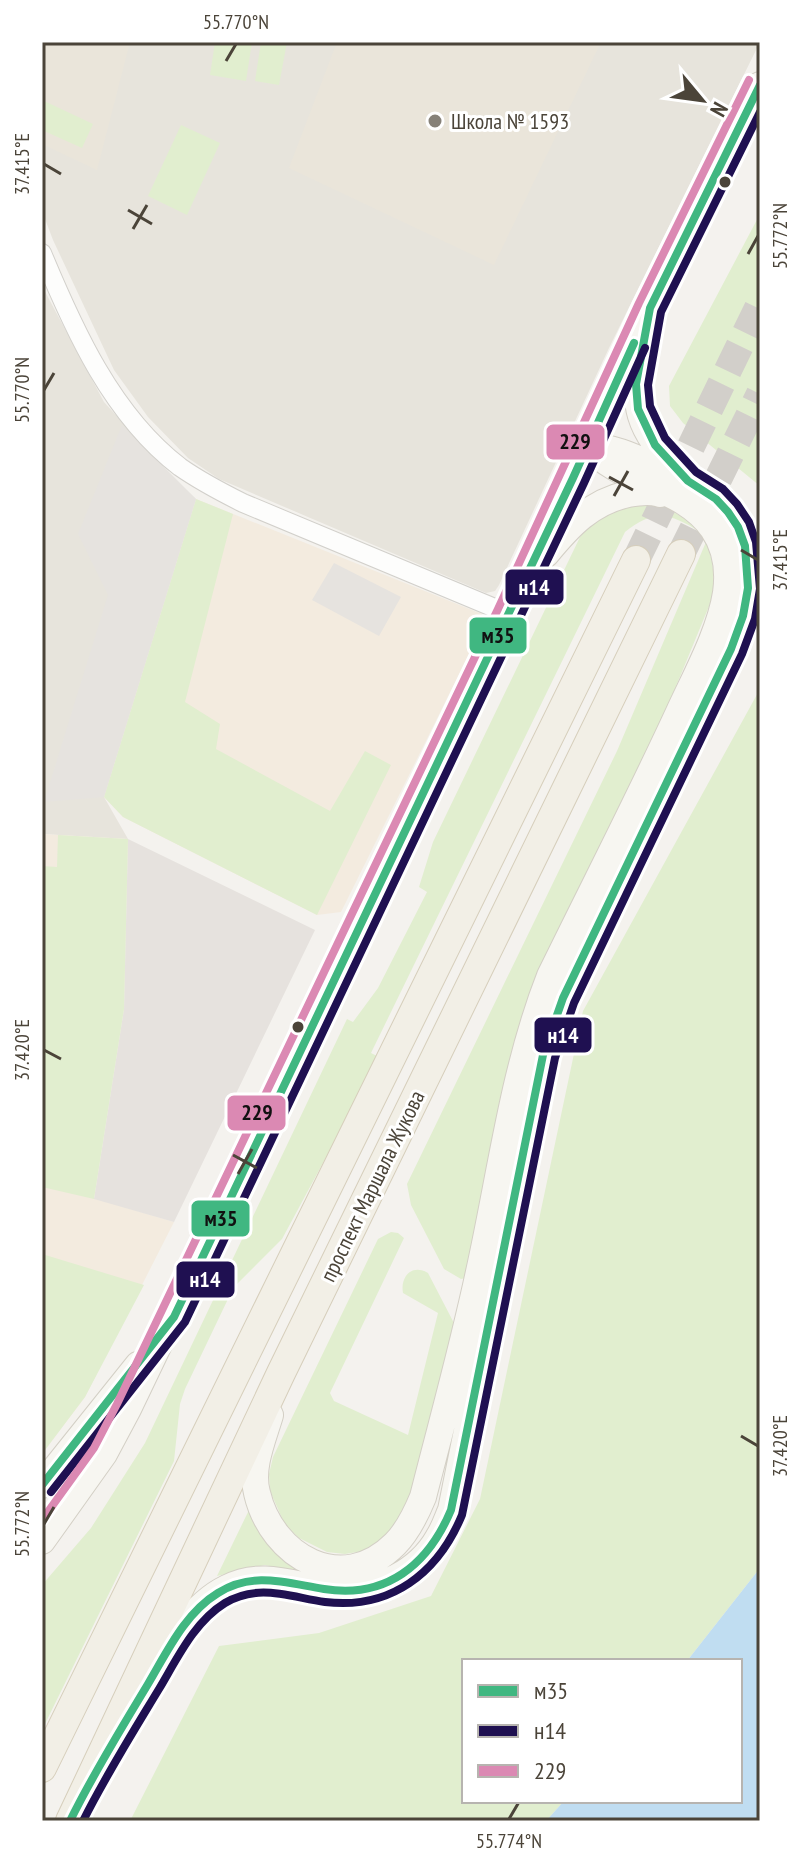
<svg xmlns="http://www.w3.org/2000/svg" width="802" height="1863" font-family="'PT Sans Narrow',sans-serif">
<rect width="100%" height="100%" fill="#f4f2ee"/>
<path fill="#e7e4dc" d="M42,42H760L609,348L499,585L495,591L486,593L219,479L188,458L148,417L114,370L53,240L42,211Z
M42,286L104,402L170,475L196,499L104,797L128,839L42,834Z"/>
<path fill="#f3ebdf" d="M196,499L482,614L484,621L481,630L341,912L317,915L123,817L104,797Z
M42,834L128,839L124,1009L94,1198L174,1222L85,1397L42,1454Z"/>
<path fill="#e6e2de" d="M128,839L315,930L174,1222L94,1199L124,1009Z"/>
<path fill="#eae5da" d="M42,42H130L97,170L42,144Z
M337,42H601L494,265L289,168Z"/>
<path fill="#e1eecf" d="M215,42H252L246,81L210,75Z
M261,42H287L279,85L255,81Z
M42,100L93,124L82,148L42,130Z
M181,125L220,143L187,215L148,196Z
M760,214V486L683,423L670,406L669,386Z
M196,499L233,514L185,702L220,724L216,749L330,811L365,751L391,765L317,915L123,817L104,797Z
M653,504C672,510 685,517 700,532C671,513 653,509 625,532L371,1053L379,1057L373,1070L282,1239L237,1284L228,1299L185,1389L180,1404L174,1461L42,1730V1585L91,1528L145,1443L347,1019L353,1022L378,988L427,892L419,887L433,842L580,537C601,510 620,507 653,504Z
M706,542C714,562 715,578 712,599L644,764L466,1278L461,1279L444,1269L411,1205L407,1184L617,751Z
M760,689V1568L687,1661H464V1801H564L546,1821H130L219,1646L319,1633L431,1596L480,1499L583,1011Z
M58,835L128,839L124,1009L94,1199L42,1187V866L57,867Z
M391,1232L398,1233L404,1238L330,1393L334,1401L408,1435L438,1313L403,1293C400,1277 412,1263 428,1273L456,1327L414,1495L391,1536L363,1551L345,1554L327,1552L299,1538L285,1525L270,1491L269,1474L273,1457L378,1239Z
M42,1254L144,1285L85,1397L42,1454Z
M249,1510L252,1511L307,1574L265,1565L217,1576Z"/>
<path fill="#e6e3df" d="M122,425L196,499L104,797L44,802L108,595L78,534Z
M334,563L401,597L379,636L312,600Z"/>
<path fill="#c0ddf1" d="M760,1568V1821H546L564,1801H740V1661H687Z"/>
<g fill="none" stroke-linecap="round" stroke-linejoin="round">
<path stroke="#d2cfca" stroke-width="28" stroke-dasharray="28 14" stroke-linecap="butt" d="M681,554L760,394
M636,560L760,304"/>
<defs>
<path id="street" d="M42,253C74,330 112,415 180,467C200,481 221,492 243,503L509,614"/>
<path id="secondary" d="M643,347C631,408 637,427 680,473
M546,554C569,526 591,502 628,494C639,492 650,490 660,494
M270,1415C263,1439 250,1468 257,1493C272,1557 342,1597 395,1544C408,1531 416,1514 423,1497C442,1422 463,1347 479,1272C501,1173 513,1070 550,976C593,888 638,801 679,712C695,677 720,632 726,593C729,571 726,548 713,529C684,486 621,484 588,446
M42,1485L138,1365
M42,1541L104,1454L128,1409L509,614L650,308L760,85
M137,1702C161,1663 184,1609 227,1588C266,1568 301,1589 341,1591C378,1593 420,1570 438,1538C444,1529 447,1519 451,1510L543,1055L563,998L731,649C764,557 756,512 663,470C638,459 616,447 588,446"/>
<path id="primary" d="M42,1768L636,560
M70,1821L281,1373L681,554"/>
</defs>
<use href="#street" stroke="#d2d0cb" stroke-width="20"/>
<use href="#secondary" stroke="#d3cfc5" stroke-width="28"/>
<use href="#primary" stroke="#d6cebb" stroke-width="30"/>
<use href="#street" stroke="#fdfdfc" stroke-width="18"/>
<use href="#secondary" stroke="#f7f6f1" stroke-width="26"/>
<use href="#primary" stroke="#f2efe6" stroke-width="28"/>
<defs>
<path id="bus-1" d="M42,1485L174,1317L573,478L634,343
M70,1821C93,1774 121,1729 148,1684C167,1652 185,1613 218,1593C253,1571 286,1583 324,1589C386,1599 428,1565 451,1510L543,1055L563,998L731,649L743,616L748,588L745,546L738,527L728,512L716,499L688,481L655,445L638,409L636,384L650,308L760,85"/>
<path id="bus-2" d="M51,1492L185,1322L584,483L645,348
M83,1821C106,1775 133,1732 159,1689C177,1659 194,1622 225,1603C258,1583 290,1597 325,1602C391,1610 438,1573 462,1515L555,1058L574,1003L742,654L755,619L760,589L756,542L749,522L737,504L723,489L696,472L665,438L650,406L648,385L661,312L760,112"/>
<path id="bus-3" d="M42,1520L94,1448L117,1404L498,609L639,303L749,80"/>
</defs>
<use href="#bus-1" stroke="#fff" stroke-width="14"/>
<use href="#bus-2" stroke="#fff" stroke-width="14"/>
<use href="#bus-3" stroke="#fff" stroke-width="14"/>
<use href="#bus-1" stroke="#40b781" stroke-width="8"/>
<use href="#bus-2" stroke="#1f1051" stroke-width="8"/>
<use href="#bus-3" stroke="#db89b3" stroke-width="8"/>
</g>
<path fill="none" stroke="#4b4439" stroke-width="3" d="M226,61L236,44M44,164L61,174M128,210L152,224M133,229L147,205M748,254L758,236M44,390L54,373M609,477L633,490M614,496L628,471M741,550L758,560M44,1050L61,1059M233,1155L257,1168M238,1174L252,1149M741,1436L758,1446M44,1524L54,1507M509,1819L519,1802"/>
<circle fill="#868178" stroke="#fff" stroke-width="3" cx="435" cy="121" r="8"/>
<g fill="#4b4439" stroke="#fff" stroke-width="3">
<circle cx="725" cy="182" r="7"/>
<circle cx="298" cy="1027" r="7"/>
</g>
<g text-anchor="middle" stroke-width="6" stroke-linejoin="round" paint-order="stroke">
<g font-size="22" fill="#4b4439" stroke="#fff" text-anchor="start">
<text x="451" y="129">Школа № 1593</text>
</g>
<g font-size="22" fill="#4b4439" stroke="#fff">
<text transform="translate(372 1186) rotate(-64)" y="8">проспект Маршала Жукова</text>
</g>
</g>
<g stroke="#fff" stroke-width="3">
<rect x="545" y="423" width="61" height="38" rx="8" fill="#db89b3"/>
<rect x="504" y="568" width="61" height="38" rx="8" fill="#1f1051"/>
<rect x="468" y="616" width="60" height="39" rx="8" fill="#40b781"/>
<rect x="533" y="1016" width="60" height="38" rx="8" fill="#1f1051"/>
<rect x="226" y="1094" width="61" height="38" rx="8" fill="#db89b3"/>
<rect x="190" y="1199" width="61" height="39" rx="8" fill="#40b781"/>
<rect x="175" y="1260" width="61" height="39" rx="8" fill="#1f1051"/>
</g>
<g font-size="22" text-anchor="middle" font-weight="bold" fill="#fff">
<text x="534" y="595">н14</text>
<text x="563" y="1043">н14</text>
<text x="205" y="1287">н14</text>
</g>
<g font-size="22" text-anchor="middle" font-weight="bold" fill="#111">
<text x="575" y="449">229</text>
<text x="498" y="643">м35</text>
<text x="257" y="1120">229</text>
<text x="221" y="1226">м35</text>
</g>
<rect width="802" height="1863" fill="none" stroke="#ffffff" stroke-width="88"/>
<rect x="462" y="1659" width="280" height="144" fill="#ffffff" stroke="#b7b4b0" stroke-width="2"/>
<rect x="478" y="1685" width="40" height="12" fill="#40b781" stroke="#b7b4b0" stroke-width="2"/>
<text x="534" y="1699" font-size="24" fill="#4b4439">м35</text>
<rect x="478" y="1725" width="40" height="12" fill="#1f1051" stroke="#b7b4b0" stroke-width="2"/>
<text x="534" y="1739" font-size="24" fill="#4b4439">н14</text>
<rect x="478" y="1765" width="40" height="12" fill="#db89b3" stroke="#b7b4b0" stroke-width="2"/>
<text x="534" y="1779" font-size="24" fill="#4b4439">229</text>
<g transform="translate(702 100) rotate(119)" stroke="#ffffff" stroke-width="6" paint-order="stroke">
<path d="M0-6L14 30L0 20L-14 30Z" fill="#4b4439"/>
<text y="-12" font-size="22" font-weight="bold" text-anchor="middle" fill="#4b4439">N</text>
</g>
<rect x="44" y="44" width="714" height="1775" fill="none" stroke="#4b4439" stroke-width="3"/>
<g font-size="20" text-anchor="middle" fill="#4b4439">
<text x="236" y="29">55.770°N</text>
<text transform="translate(22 164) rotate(-90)" y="7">37.415°E</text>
<text transform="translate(780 236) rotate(-90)" y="7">55.772°N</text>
<text transform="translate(22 390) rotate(-90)" y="7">55.770°N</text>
<text transform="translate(780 560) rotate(-90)" y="7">37.415°E</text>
<text transform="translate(22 1050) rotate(-90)" y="7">37.420°E</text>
<text transform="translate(780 1446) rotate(-90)" y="7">37.420°E</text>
<text transform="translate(22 1524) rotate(-90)" y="7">55.772°N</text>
<text x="509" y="1848">55.774°N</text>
</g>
</svg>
